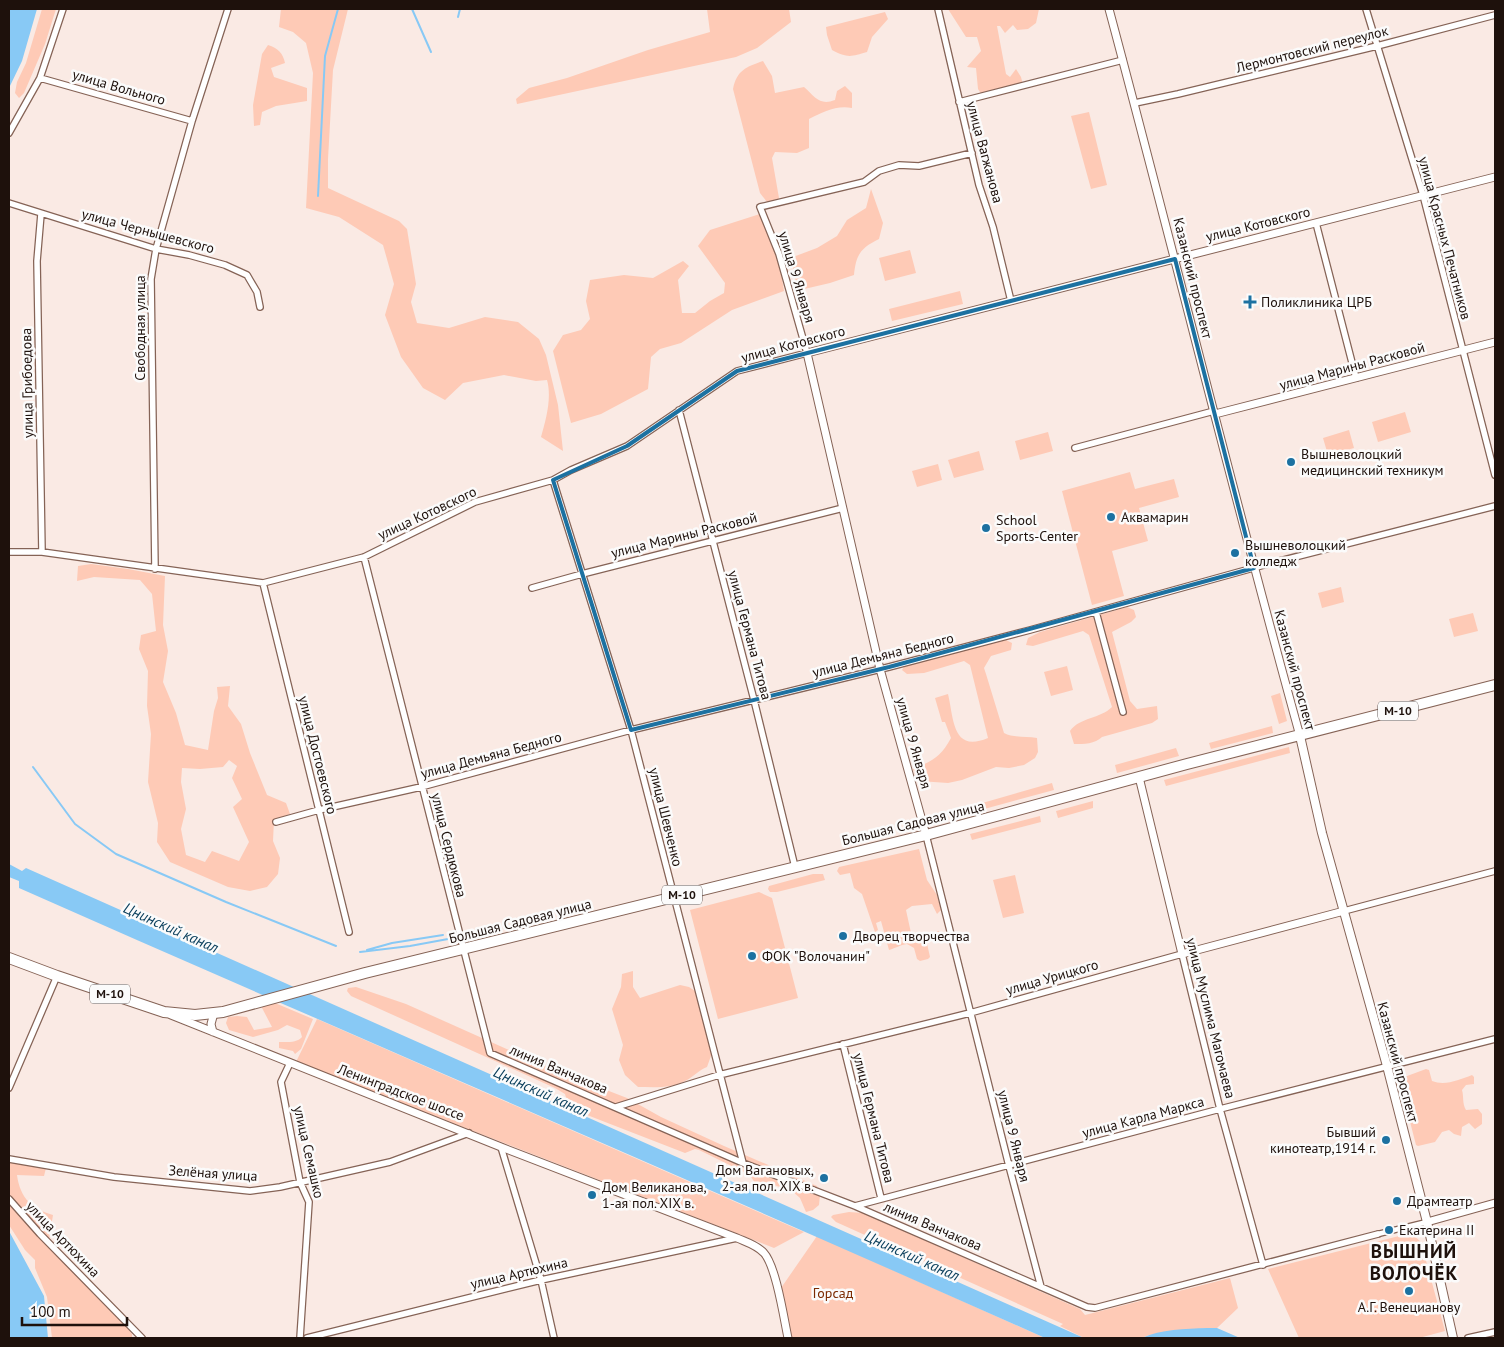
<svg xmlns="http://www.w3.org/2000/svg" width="1504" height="1347" font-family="'PT Sans',sans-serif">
<rect width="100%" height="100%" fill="#faeae4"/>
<path fill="#fecab6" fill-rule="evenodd" d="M42,9H56L45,44L24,93L19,98L15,93L17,82L26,63Z
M281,9H348L333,70L328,159V188L399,221L407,229L416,284L411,302L417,323L449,328L485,317L518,322L539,339L546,355L558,405L563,451L541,437C546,419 552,398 547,380L536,381L504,375L463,383L445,400L423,388L401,357L385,315L394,284L383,245L339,217L306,208L313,73L306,43L293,32L279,27Z
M707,9H789L791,22L757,48L736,57L517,104L516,99L529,88L567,78L648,50L710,32Z
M948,9H1039L1036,23L1028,29L1017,30L1013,25L1005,33L1000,26H997L1006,74L1010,77L1016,69L1021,77L1023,85L982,95L978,89L976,68L967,67L981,51L977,37H966Z
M885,12L888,19L872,37L867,52C851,57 847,58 832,50L827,35L826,27Z
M268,45C278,48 283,53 285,63L271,68L274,77L307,88V101L276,106L262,112L260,125L254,126L253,105L262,54Z
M763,61L772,76L775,93L804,87C815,97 820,106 835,100L837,91L845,86L852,93V108C836,105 823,112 809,119V148L797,153L775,152L772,158L779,198L776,202H767L760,193L733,89C737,70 746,67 763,61Z
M1089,112L1107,185L1091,189L1071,116Z
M871,189L883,223L879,239C861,248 856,254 854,275L830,283L800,290L793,274V257L817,248L837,236L847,220L866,208Z
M763,213L781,272L784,291L732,310L681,343L660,349L651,357L648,389L601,414L571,423L553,351L563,335L581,330L590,319L586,301L590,280L624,275L653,278L683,261L689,266L678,280L682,313H695L710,301L724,293L725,283L698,246L710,230Z
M910,250L916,273L885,281L879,258Z
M960,291L963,304L892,321L889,309Z
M1405,412L1411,432L1378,442L1372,422Z
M1349,430L1354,448L1328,455L1323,438Z
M1048,432L1053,451L1020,460L1015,441Z
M979,451L984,470L954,478L948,460Z
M938,464L942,480L917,487L912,471Z
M1130,472L1135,489L1174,479L1179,497L1139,508L1148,541L1112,551L1124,596L1092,605L1062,491Z
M91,564L128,569L165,576L163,625L168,651L163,682L176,713L185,745L208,750L214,711L218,698L217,687L230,686L228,706L241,724L250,753L267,795L286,803L290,814L274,820L273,841L280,858L278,874L267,887L250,891L228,887L170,862L157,842L158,823L148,782L151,734L147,706L148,671L139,649L141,635L156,631L152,594L140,580L94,577L77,581L78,566ZM229,760L237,766L232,778L242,799L233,807L249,842L239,861L212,851L205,862L186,855L181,829L186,809L181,782L182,768L200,769L223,767Z
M1341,587L1344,602L1322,608L1318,593Z
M1127,607L1134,610L1136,617L1131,622L1112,632L1130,701L1137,709L1157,706L1158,719L1152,723L1102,737C1095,744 1084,744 1074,744L1070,731C1080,717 1100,719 1112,707L1089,635L1083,631L1033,646L1026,645L1028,638L1040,632Z
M1473,613L1478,631L1454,637L1449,619Z
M1006,640L1012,643L1011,650L991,656L984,668L986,674L1004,733C1013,738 1026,736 1037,738L1038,752L1035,758L1024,765L1009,768L996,767L962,780L948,783L919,781L915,775L913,769C932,761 941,757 951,738L945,722H942L935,698L948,694C954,719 952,753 988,738L970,665L964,661L924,673L907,674L902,670L906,664Z
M1067,666L1073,690L1051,696L1044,672Z
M1280,693L1287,721L1279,724L1271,696Z
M1272,726L1273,733L1211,749L1209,743Z
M1289,747L1290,753L1166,786L1164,780Z
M1176,748L1179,756L1117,773L1115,765Z
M1052,783L1054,790L966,814L965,808Z
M1093,801V808L1058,818L1056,811Z
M1040,816L1041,822L972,840L970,834Z
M919,849L927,880L937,895L941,910L937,914L932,904L912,906L906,910L911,933L920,936L939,931L940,934L926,939L930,957L928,959L920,961L917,959L914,948L907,944C900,945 896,948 889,950L881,921L876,923L878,930L875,932L862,894L854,888L850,873L840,875L837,871L839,867Z
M813,874H823L825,880L777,892H770L768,889L769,886Z
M1015,875L1024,913L1003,918L993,880Z
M759,892L772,898L798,998L718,1019L690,910Z
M633,971V987L640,998L680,985L689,987L695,991L712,1053L707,1067C699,1070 694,1076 687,1080C672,1089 654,1087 638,1087L625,1075L619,1060L623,1045L612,1009L621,987L622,974Z
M356,987L406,1004L547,1067L627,1098L661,1117L724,1146L817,1186L820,1195L819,1205L813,1210L806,1212L800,1198L792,1191L771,1184L765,1189L758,1188L750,1175L699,1150L695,1149L685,1153L569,1108L565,1094L555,1088L351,996L347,991L348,988Z
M275,1003L313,1019L301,1049L295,1054L293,1051L279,1048V1042C287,1042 297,1043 302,1037L300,1030L287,1025L278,1030L253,1037L229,1030L226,1023L228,1017L237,1016L247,1017L254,1030L272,1027L261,1006Z
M317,1019L804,1232L774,1248L296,1062Z
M1426,1069L1429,1070L1432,1081C1445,1086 1459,1080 1472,1075L1474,1077V1084L1466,1085L1462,1090C1464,1097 1462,1103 1466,1110L1478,1109L1482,1114V1124L1475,1129L1469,1123L1462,1127L1461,1136L1454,1134L1449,1130L1442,1132L1435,1142L1418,1146L1416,1145L1399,1079Z
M9,1161L46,1168L44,1176L17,1175C20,1198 32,1209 53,1215L48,1246L123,1322L132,1334V1338H52L47,1297L35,1268V1260L25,1250L9,1225Z
M849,1212L863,1213L1080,1309L1085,1315L1230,1278L1238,1308L1217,1328H1207L1149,1335L1142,1338H1084L1060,1326L1063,1324L836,1222L831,1217L833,1215Z
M1411,1233L1421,1242L1445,1331L1419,1338H1299L1268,1269Z
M817,1236L1045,1338H792L781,1288Z"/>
<path fill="#88c9f5" d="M9,9H37L22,61L9,88Z
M9,864L22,871L26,868L1084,1338H1045C704,1186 361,1039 19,888V881L9,877Z
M9,1231L44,1296L48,1338H9Z
M1207,1328H1217L1240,1338H1142C1161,1329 1185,1329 1207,1328Z"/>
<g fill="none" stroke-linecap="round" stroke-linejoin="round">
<path stroke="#88c9f5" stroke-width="2" d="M412,9L431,52
M458,17L460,9
M318,196L325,56L338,9
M33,767L75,824L116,854L226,902L336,946
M367,950L392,943L443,935
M360,952L410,946L448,939"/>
<defs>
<path id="pedestrian" d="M1378,1234L1427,1222"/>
<path id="minor" d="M938,9L979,185L993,227L1011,301
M1366,9L1423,195L1495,475
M40,78L192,121
M959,102L1123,60
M1135,103L1178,94L1377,46L1495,15
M9,133L40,78L63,9
M9,203L156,249L189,255L225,265L247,275L257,292L260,307
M41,214L37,261L42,552
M1316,223L1356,378
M679,410L754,700L795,867
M1075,448L1214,411
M553,480L631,730L743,1163
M9,552H42L263,583L364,557L475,502L553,480L571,470L627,446L737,371L807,353L779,254L760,207L864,182L879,171L899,165L919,166L972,153
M364,557L490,1053L743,1163L855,1206L1087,1307L1095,1308L1378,1234
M155,569L151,279L156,249L192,121L228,9
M263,583L349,932
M532,588L582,574L843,508
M1096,612L1123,712
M276,822L319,810L421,787L631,730L889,667L1030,630L1264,565L1495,506
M926,835L1009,1166L1041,1287
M1344,911L1495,871
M843,1044L881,1198
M290,1063L281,1082L300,1182L309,1202L300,1338
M9,1088L57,976
M616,1107L719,1075L970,1013L1182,954L1220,1109L1263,1265
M501,1147L541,1280L554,1338
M9,1159L114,1177L250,1191L280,1187L390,1162L469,1133
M9,1199L40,1234L142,1338
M855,1206L1220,1109L1495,1039
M307,1338L541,1280L737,1238
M1468,1338L1495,1332"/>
<path id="tertiary" d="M1109,9C1174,251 1233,495 1300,736
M1215,414L1495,342
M1139,777L1182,954L1344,911
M926,835L880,669L807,353L1495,177
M171,1015L501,1147L737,1238C746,1242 757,1245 764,1253C776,1266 784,1319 788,1338
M213,1032L211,1024L214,1013
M1427,1222L1495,1203"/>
<path id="secondary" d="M1300,736L1322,833L1387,1066L1427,1222L1453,1338"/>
<path id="trunk" d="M9,958L57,976L164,1012L195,1015L223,1012L365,973L926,835L1187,764L1495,685"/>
</defs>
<use href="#pedestrian" stroke="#856356" stroke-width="7"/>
<use href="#minor" stroke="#856356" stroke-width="8"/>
<use href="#tertiary" stroke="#856356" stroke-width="9"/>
<use href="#secondary" stroke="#856356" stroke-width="10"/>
<use href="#trunk" stroke="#856356" stroke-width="12"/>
<use href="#pedestrian" stroke="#fff" stroke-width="4.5"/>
<use href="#minor" stroke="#fff" stroke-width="5.5"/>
<use href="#tertiary" stroke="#fff" stroke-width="7"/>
<use href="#secondary" stroke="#fff" stroke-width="8"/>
<use href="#trunk" stroke="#fff" stroke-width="10"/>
</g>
<path fill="none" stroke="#1c71a1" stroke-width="4" stroke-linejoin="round" d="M1175,259L1254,568L889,667L631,730L553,480L627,446L737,371Z"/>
<g fill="#1c71a1" stroke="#fbfbfb" stroke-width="2">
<path d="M1247.5 294.5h5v5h5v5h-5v5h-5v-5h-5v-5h5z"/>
<circle cx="1291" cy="462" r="5"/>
<circle cx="1111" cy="517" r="5"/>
<circle cx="986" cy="528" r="5"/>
<circle cx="1235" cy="553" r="5"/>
<circle cx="843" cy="936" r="5"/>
<circle cx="752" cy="956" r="5"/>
<circle cx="1386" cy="1140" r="5"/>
<circle cx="824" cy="1178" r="5"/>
<circle cx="592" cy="1195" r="5"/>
<circle cx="1397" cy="1201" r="5"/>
<circle cx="1389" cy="1230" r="5"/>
<circle cx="1409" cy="1291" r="5"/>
</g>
<g text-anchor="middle" stroke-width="5" stroke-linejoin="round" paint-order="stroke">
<g fill="#fbfbfb" stroke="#605754" stroke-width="1">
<rect x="1378" y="701.5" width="40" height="19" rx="4"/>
<rect x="662" y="885.5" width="40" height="19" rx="4"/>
<rect x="90" y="984.5" width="40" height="19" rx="4"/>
</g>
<g font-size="12" font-weight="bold" fill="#1e110c">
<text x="1398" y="715">М-10</text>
<text x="682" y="899">М-10</text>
<text x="110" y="998">М-10</text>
</g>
<g font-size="14" fill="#1e110c" stroke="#fbfbfb">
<text transform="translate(1312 49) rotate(-14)" y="5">Лермонтовский переулок</text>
<text transform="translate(119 87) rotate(16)" y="5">улица Вольного</text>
<text transform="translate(985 152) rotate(75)" y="5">улица Вагжанова</text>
<text transform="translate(1258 224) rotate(-14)" y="5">улица Котовского</text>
<text transform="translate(148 231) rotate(15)" y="5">улица Чернышевского</text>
<text transform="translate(1445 238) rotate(75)" y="5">улица Красных Печатников</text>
<text transform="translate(797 277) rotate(73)" y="5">улица 9 Января</text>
<text transform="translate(1193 278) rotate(76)" y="5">Казанский проспект</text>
<text transform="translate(140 328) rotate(-90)" y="5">Свободная улица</text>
<text transform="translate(793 344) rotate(-15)" y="5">улица Котовского</text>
<text transform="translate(1352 366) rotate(-15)" y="5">улица Марины Расковой</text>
<text transform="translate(27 383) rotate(-91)" y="5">улица Грибоедова</text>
<text transform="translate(427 513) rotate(-25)" y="5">улица Котовского</text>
<text transform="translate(684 535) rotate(-14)" y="5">улица Марины Расковой</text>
<text transform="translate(750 635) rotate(75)" y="5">улица Германа Титова</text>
<text transform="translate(883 655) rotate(-14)" y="5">улица Демьяна Бедного</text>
<text transform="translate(1295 670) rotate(75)" y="5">Казанский проспект</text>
<text transform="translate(914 743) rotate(74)" y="5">улица 9 Января</text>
<text transform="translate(318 755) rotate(76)" y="5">улица Достоевского</text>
<text transform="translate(491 755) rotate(-15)" y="5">улица Демьяна Бедного</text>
<text transform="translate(666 817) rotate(76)" y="5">улица Шевченко</text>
<text transform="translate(913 823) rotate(-14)" y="5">Большая Садовая улица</text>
<text transform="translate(449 845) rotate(76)" y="5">улица Сердюкова</text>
<text transform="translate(520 921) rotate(-14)" y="5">Большая Садовая улица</text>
<text transform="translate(1052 977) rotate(-16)" y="5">улица Урицкого</text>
<text transform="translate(1211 1018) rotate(76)" y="5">улица Муслима Магомаева</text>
<text transform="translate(1398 1062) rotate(75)" y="5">Казанский проспект</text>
<text transform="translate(559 1069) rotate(23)" y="5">линия Ванчакова</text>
<text transform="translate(401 1092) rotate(21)" y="5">Ленинградское шоссе</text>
<text transform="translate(1143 1117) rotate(-15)" y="5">улица Карла Маркса</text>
<text transform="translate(874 1118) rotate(76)" y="5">улица Германа Титова</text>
<text transform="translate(1014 1136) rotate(76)" y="5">улица 9 Января</text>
<text transform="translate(309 1152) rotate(77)" y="5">улица Семашко</text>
<text transform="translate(213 1173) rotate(4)" y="5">Зелёная улица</text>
<text transform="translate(933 1226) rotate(23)" y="5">линия Ванчакова</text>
<text transform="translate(63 1239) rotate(46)" y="5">улица Артюхина</text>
<text transform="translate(519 1273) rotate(-13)" y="5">улица Артюхина</text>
</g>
<g font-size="14" fill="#1e110c" stroke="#fbfbfb" text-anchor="start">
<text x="1261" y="307">Поликлиника ЦРБ</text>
<text x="1301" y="459">Вышневолоцкий<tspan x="1301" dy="16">медицинский техникум</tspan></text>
<text x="1121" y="522">Аквамарин</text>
<text x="996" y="525">School<tspan x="996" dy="16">Sports-Center</tspan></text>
<text x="1245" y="550">Вышневолоцкий<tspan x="1245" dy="16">колледж</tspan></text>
<text x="853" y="941">Дворец творчества</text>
<text x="762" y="961">ФОК "Волочанин"</text>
<text x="1376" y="1137" text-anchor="end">Бывший<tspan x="1376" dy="16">кинотеатр,1914 г.</tspan></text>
<text x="814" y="1175" text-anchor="end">Дом Вагановых,<tspan x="814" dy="16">2-ая пол. XIX в.</tspan></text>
<text x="602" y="1192">Дом Великанова,<tspan x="602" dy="16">1-ая пол. XIX в.</tspan></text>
<text x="1407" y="1206">Драмтеатр</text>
<text x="1399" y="1235">Екатерина II</text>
<text x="1409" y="1312" text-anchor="middle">А.Г. Венецианову</text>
</g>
<g font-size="14" fill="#7c2b02" stroke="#fbfbfb">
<text x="833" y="1298">Горсад</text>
</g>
<g font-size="15" font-style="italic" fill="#0c405d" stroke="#fbfbfb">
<text transform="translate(171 928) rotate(24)" y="5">Цнинский канал</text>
<text transform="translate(541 1092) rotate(24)" y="5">Цнинский канал</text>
<text transform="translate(912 1256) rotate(24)" y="5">Цнинский канал</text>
</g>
<g font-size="19" font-weight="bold" letter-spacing="1" fill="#1e110c" stroke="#fbfbfb">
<text x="1414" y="1258">ВЫШНИЙ<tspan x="1414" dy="22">ВОЛОЧЁК</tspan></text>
</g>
</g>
<rect width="1504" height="1347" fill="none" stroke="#1e110c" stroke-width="20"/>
<path d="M22 1317v8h105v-8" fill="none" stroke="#1e110c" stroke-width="2.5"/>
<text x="30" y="1317" font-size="15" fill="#1e110c" stroke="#fbfbfb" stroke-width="4" paint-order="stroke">100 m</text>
</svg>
